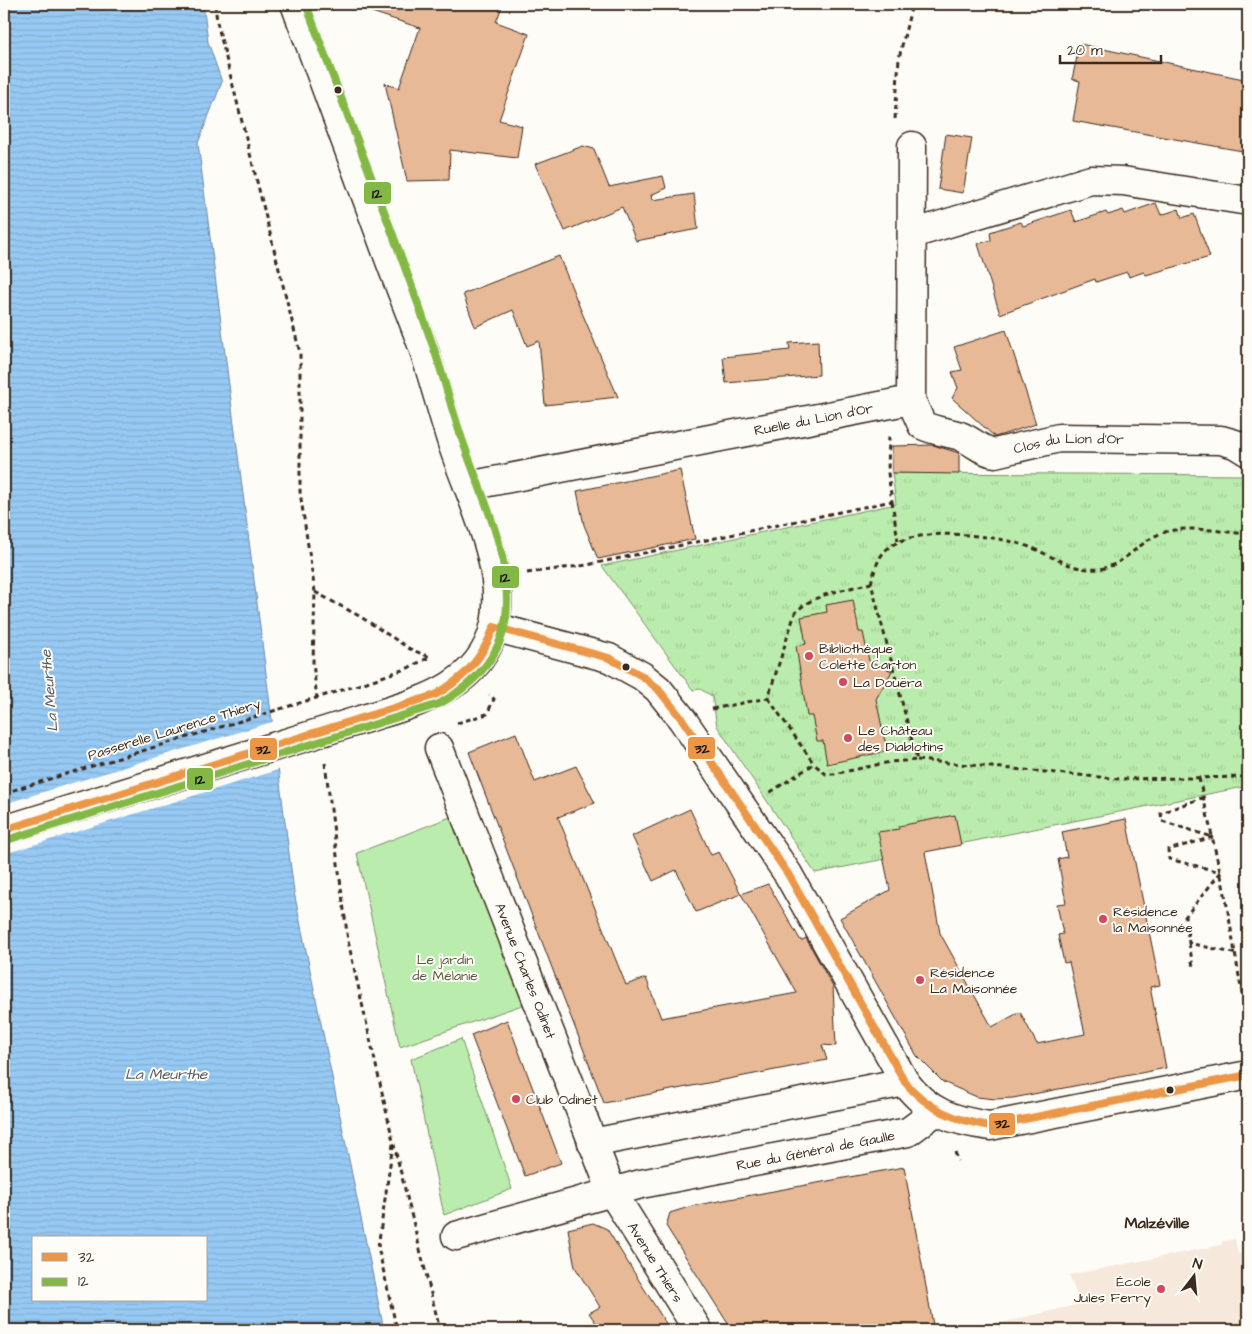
<svg xmlns="http://www.w3.org/2000/svg" width="1252" height="1334" font-family="'Architects Daughter',sans-serif">
<defs>
<pattern id="park-tufts" width="24" height="20" patternUnits="userSpaceOnUse" patternTransform="scale(1.25)"><rect width="24" height="20" fill="#baedad"/><path d="M3 7l-1-3M5 7V3M7 7l1-3M15 17l-1-3M17 17v-4M19 17l1-3" fill="none" stroke="#a1cb94"/></pattern>
<pattern id="water-rules" width="6" height="5" patternUnits="userSpaceOnUse" patternTransform="scale(1.25)"><rect width="6" height="5" fill="#96c9f3"/><path d="M0 2.5h6" fill="none" stroke="#82add0"/></pattern>
</defs>
<rect width="100%" height="100%" fill="#fdfcf7"/>
<filter id="ink" filterUnits="userSpaceOnUse"><feTurbulence type="fractalNoise" baseFrequency=".02" numOctaves="2"/><feDisplacementMap in="SourceGraphic" scale="10" xChannelSelector="R" yChannelSelector="G"/><feConvolveMatrix kernelMatrix="1 2 1 2 8 2 1 2 1" color-interpolation-filters="sRGB"/></filter>
<g filter="url(#ink)">
<path fill="#f6e8da" d="M1235,1239L1238,1254L1248,1252V1330H972L1080,1304L1069,1275L1222,1245V1242Z"/>
<path fill="#baedad" stroke="#7a8c66" d="M453,816L525,1004L400,1047L357,853Z
M461,1039L512,1189L444,1215L411,1059Z"/>
<path fill="url(#park-tufts)" stroke="#7a8c66" d="M892,473L1248,475V786L815,873L717,726L712,696L700,689L693,690L602,566L896,504Z"/>
<path fill="url(#water-rules)" stroke="#72899e" fill-rule="evenodd" d="M4,4H203L208,42L222,82L198,143L294,892L384,1330H4ZM34,1238H206V1300H34Z"/>
<path fill="#fdfcf7" d="M275,721L281,769L4,854V804Z"/>
<path fill="#e7b997" stroke="#3b2a1e" d="M364,4H503L496,22L529,34L499,120L522,126L517,158L450,150L449,180L407,181L385,83L399,88L420,28L363,9Z
M1080,44L1248,80V152L1073,121L1080,81L1072,79Z
M946,134L972,138L963,193L938,189Z
M583,146L594,149L609,187L663,176L666,188L651,195L652,200L694,194L698,229L636,241L622,207L565,231L535,164Z
M1156,203L1161,215L1179,209L1182,218L1194,214L1210,257L1146,275L1144,272L1129,277L1127,272L1096,282L1095,279L1000,314L978,244L991,240L990,232L1021,222L1023,226L1071,210L1076,222L1106,212L1108,215L1123,210L1125,214Z
M559,256L580,308L618,397L545,405L539,341L527,346L513,310L475,327L463,294Z
M1006,330L1036,424L995,437L952,398L958,388L952,372L962,370L954,347Z
M818,341L819,375L726,383L723,357L790,350L789,343Z
M933,445L959,453V474L892,473V446Z
M680,470L695,539L598,559L584,525L577,491Z
M853,600L859,632H863L869,661L892,671L876,699L887,751L827,764L823,741H817L812,716H807L796,646L806,644L801,617L827,612L826,605Z
M516,733L535,782L576,766L595,803L558,817L626,985L646,978L661,1018L797,993L741,894L696,912L676,870L653,881L632,836L690,809L711,855L719,852L741,894L768,884L801,941L806,938L833,987L836,1046L822,1045L827,1060L604,1103L469,752Z
M955,815L961,845L925,852L940,933L992,1027L1020,1012L1037,1044L1085,1034L1069,962L1064,963L1058,935L1063,934L1057,904L1066,903L1058,859L1067,857L1062,832L1126,819L1160,985L1150,987L1166,1068L1013,1098L995,1099L977,1097L943,1082L917,1056L840,918L890,890L878,832L899,829V826Z
M507,1020L561,1163L525,1176L471,1035Z
M904,1167L934,1330H732L666,1226L670,1213L692,1206Z
M593,1223L607,1229L670,1330H601L589,1313L600,1307L575,1267L568,1229Z"/>
<g fill="none" stroke-linecap="round" stroke-linejoin="round">
<defs>
<g id="street">
<path d="M912,234L1091,180L1123,181L1248,201"/>
<path id="s1" d="M911,400L922,425C934,431 947,432 960,436C973,441 981,451 995,453L1059,438L1221,440L1235,444L1248,452"/>
<path id="s2" d="M468,486L911,400L912,146"/>
<path id="s3" d="M439,748L612,1192L698,1330"/>
<path d="M592,1143L905,1082"/>
<path id="s4" d="M456,1236L641,1184L908,1132L935,1112"/>
</g>
<path id="secondary" d="M295,4C326,87 356,170 387,253C399,286 413,319 425,353C434,382 442,411 451,440C469,496 509,568 494,628C479,688 418,702 367,718
M494,627L609,658L642,676L658,689L682,719L788,874L905,1082C928,1113 954,1121 990,1126L1248,1075"/>
</defs>
<use href="#street" stroke="#3b2a1e" stroke-width="31"/>
<use href="#secondary" stroke="#3b2a1e" stroke-width="31"/>
<path stroke="#3b2a1e" stroke-width="3" stroke-dasharray="5 4" stroke-linecap="butt" d="M215,4L217,22L300,353V492L315,592L313,662L317,700
M895,119L899,58L912,4
M892,501L898,541
M527,573L587,565L892,501L888,473L889,435
M871,583C874,573 877,560 884,552C908,524 992,535 1024,545C1049,553 1071,572 1099,569C1125,566 1140,539 1165,532C1190,525 1222,532 1248,534
M315,592L361,617L410,649L430,657L408,668L352,687
M768,698L814,764
M712,709L768,698L795,613C813,593 846,590 871,583L917,760L890,762L834,774H826L814,764L769,793
M457,723L487,714L494,699L489,695
M917,760L1120,779L1248,777
M325,763L348,941L393,1141L440,1330
M1199,778L1225,894L1248,1029
M1204,797L1161,813L1162,821L1212,837
M1213,837L1168,850L1169,859L1221,872
M1221,872L1185,917L1189,943L1237,954
M1189,943L1193,967
M393,1144L378,1247L397,1330
M955,1152L958,1161"/>
<use href="#street" stroke="#fdfcf7" stroke-width="28"/>
<use href="#secondary" stroke="#fdfcf7" stroke-width="28"/>
<defs>
<path id="secondary-bridge" d="M4,830L367,718"/>
</defs>
<use href="#secondary-bridge" stroke="#3b2a1e" stroke-width="31" stroke-linecap="butt"/>
<path stroke="#3b2a1e" stroke-width="3" stroke-dasharray="5 4" stroke-linecap="butt" d="M4,793L352,687"/>
<use href="#secondary-bridge" stroke="#fdfcf7" stroke-width="28"/>
<defs>
<path id="bus-1" d="M494,627L609,658L642,676L658,689L682,719L788,874L905,1082C928,1110 955,1120 990,1126L1248,1075
M4,830L435,695C465,678 482,659 494,627"/>
<path id="bus-2" d="M7,840L439,704C473,685 501,658 506,617C513,554 480,494 461,436C451,407 444,378 434,349C394,232 348,119 306,4"/>
</defs>
<use href="#bus-1" stroke="#fdfcf7" stroke-width="11"/>
<use href="#bus-2" stroke="#fdfcf7" stroke-width="11"/>
<use href="#bus-1" stroke="#eb9747" stroke-width="8"/>
<use href="#bus-2" stroke="#84b845" stroke-width="8"/>
</g>
</g>
<g fill="#3b2a1e" stroke="#fdfcf7" stroke-width="2">
<circle cx="338" cy="90" r="4.5"/>
<circle cx="626" cy="667" r="4.5"/>
<circle cx="1170" cy="1090" r="4.5"/>
</g>
<g fill="#d1495b" stroke="#fdfcf7" stroke-width="2">
<circle cx="809" cy="656" r="5"/>
<circle cx="843" cy="682" r="5"/>
<circle cx="848" cy="738" r="5"/>
<circle cx="1103" cy="919" r="5"/>
<circle cx="920" cy="980" r="5"/>
<circle cx="516" cy="1099" r="5"/>
<circle cx="1161" cy="1289" r="5"/>
</g>
<g text-anchor="middle" stroke-width="4" stroke-linejoin="round" paint-order="stroke">
<g font-size="14" fill="#3b2a1e" stroke="#fdfcf7">
<text dy="5" stroke="none"><textPath href="#s2" startOffset="352">Ruelle du Lion d'Or</textPath></text>
<text dy="5" stroke="none"><textPath href="#s1" startOffset="181">Clos du Lion d'Or</textPath></text>
<text transform="translate(174 729) rotate(-17)" y="5">Passerelle Laurence Thiery</text>
<text dy="5" stroke="none"><textPath href="#s3" startOffset="239">Avenue Charles Odinet</textPath></text>
<text dy="5" stroke="none"><textPath href="#s4" startOffset="370">Rue du Général de Gaulle</textPath></text>
<text dy="5" stroke="none"><textPath href="#s3" startOffset="559">Avenue Thiers</textPath></text>
</g>
<g font-size="14" fill="#3b2a1e" stroke="#fdfcf7" text-anchor="start">
<text x="819" y="653">Bibliothèque<tspan x="819" dy="16">Colette Carton</tspan></text>
<text x="853" y="687">La Douëra</text>
<text x="858" y="735">Le Château<tspan x="858" dy="16">des Diablotins</tspan></text>
<text x="1113" y="916">Résidence<tspan x="1113" dy="16">la Maisonnée</tspan></text>
<text x="930" y="977">Résidence<tspan x="930" dy="16">La Maisonnée</tspan></text>
<text x="526" y="1104">Club Odinet</text>
<text x="1151" y="1286" text-anchor="end">École<tspan x="1151" dy="16">Jules Ferry</tspan></text>
</g>
<g font-size="14" fill="#5b5b42" stroke="#fdfcf7">
<text x="445" y="964">Le jardin<tspan x="445" dy="16">de Mélanie</tspan></text>
</g>
<g font-size="15" font-style="italic" fill="#565a5e" stroke="#fdfcf7">
<text transform="translate(49 691) rotate(-95)" y="5">La Meurthe</text>
<text x="166" y="1079">La Meurthe</text>
</g>
<g font-size="16" font-weight="bold" fill="#3b2a1e" stroke="#fdfcf7">
<text x="1157" y="1228">Malzéville</text>
</g>
</g>
<g stroke="#fdfcf7" stroke-width="2">
<rect x="363" y="181" width="29" height="24" rx="5" fill="#84b845"/>
<rect x="491" y="565" width="29" height="24" rx="5" fill="#84b845"/>
<rect x="687" y="736" width="29" height="24" rx="5" fill="#eb9747"/>
<rect x="249" y="737" width="29" height="24" rx="5" fill="#eb9747"/>
<rect x="186" y="767" width="28" height="24" rx="5" fill="#84b845"/>
<rect x="988" y="1112" width="28" height="24" rx="5" fill="#eb9747"/>
</g>
<g font-size="14" text-anchor="middle" font-weight="bold" fill="#111">
<text x="377" y="198">12</text>
<text x="505" y="582">12</text>
<text x="702" y="753">32</text>
<text x="263" y="754">32</text>
<text x="200" y="784">12</text>
<text x="1002" y="1128">32</text>
</g>
<rect width="1252" height="1334" fill="none" stroke="#fdfcf7" stroke-width="20"/>
<rect x="10" y="10" width="1232" height="1314" fill="none" stroke="#3b2a1e" stroke-width="2" filter="url(#ink)"/>
<rect x="32" y="1236" width="175" height="65" fill="#fdfcf7" stroke="#afa8a0"/>
<rect x="42" y="1253" width="25" height="8" fill="#eb9747" stroke="#afa8a0"/>
<text x="78" y="1262" font-size="15" fill="#3b2a1e">32</text>
<rect x="42" y="1278" width="25" height="8" fill="#84b845" stroke="#afa8a0"/>
<text x="78" y="1286" font-size="15" fill="#3b2a1e">12</text>
<g transform="translate(1194 1276) rotate(16)" stroke="#fdfcf7" stroke-width="4" paint-order="stroke">
<path d="M0-4L9 19L0 12L-9 19Z" fill="#3b2a1e"/>
<text y="-8" font-size="14" font-weight="bold" text-anchor="middle" fill="#3b2a1e">N</text>
</g>
<path d="M1060 55v8h101v-8" fill="none" stroke="#3b2a1e" stroke-width="2.5"/>
<text x="1067" y="55" font-size="15" fill="#3b2a1e" stroke="#fdfcf7" stroke-width="4" paint-order="stroke">20 m</text>
</svg>
